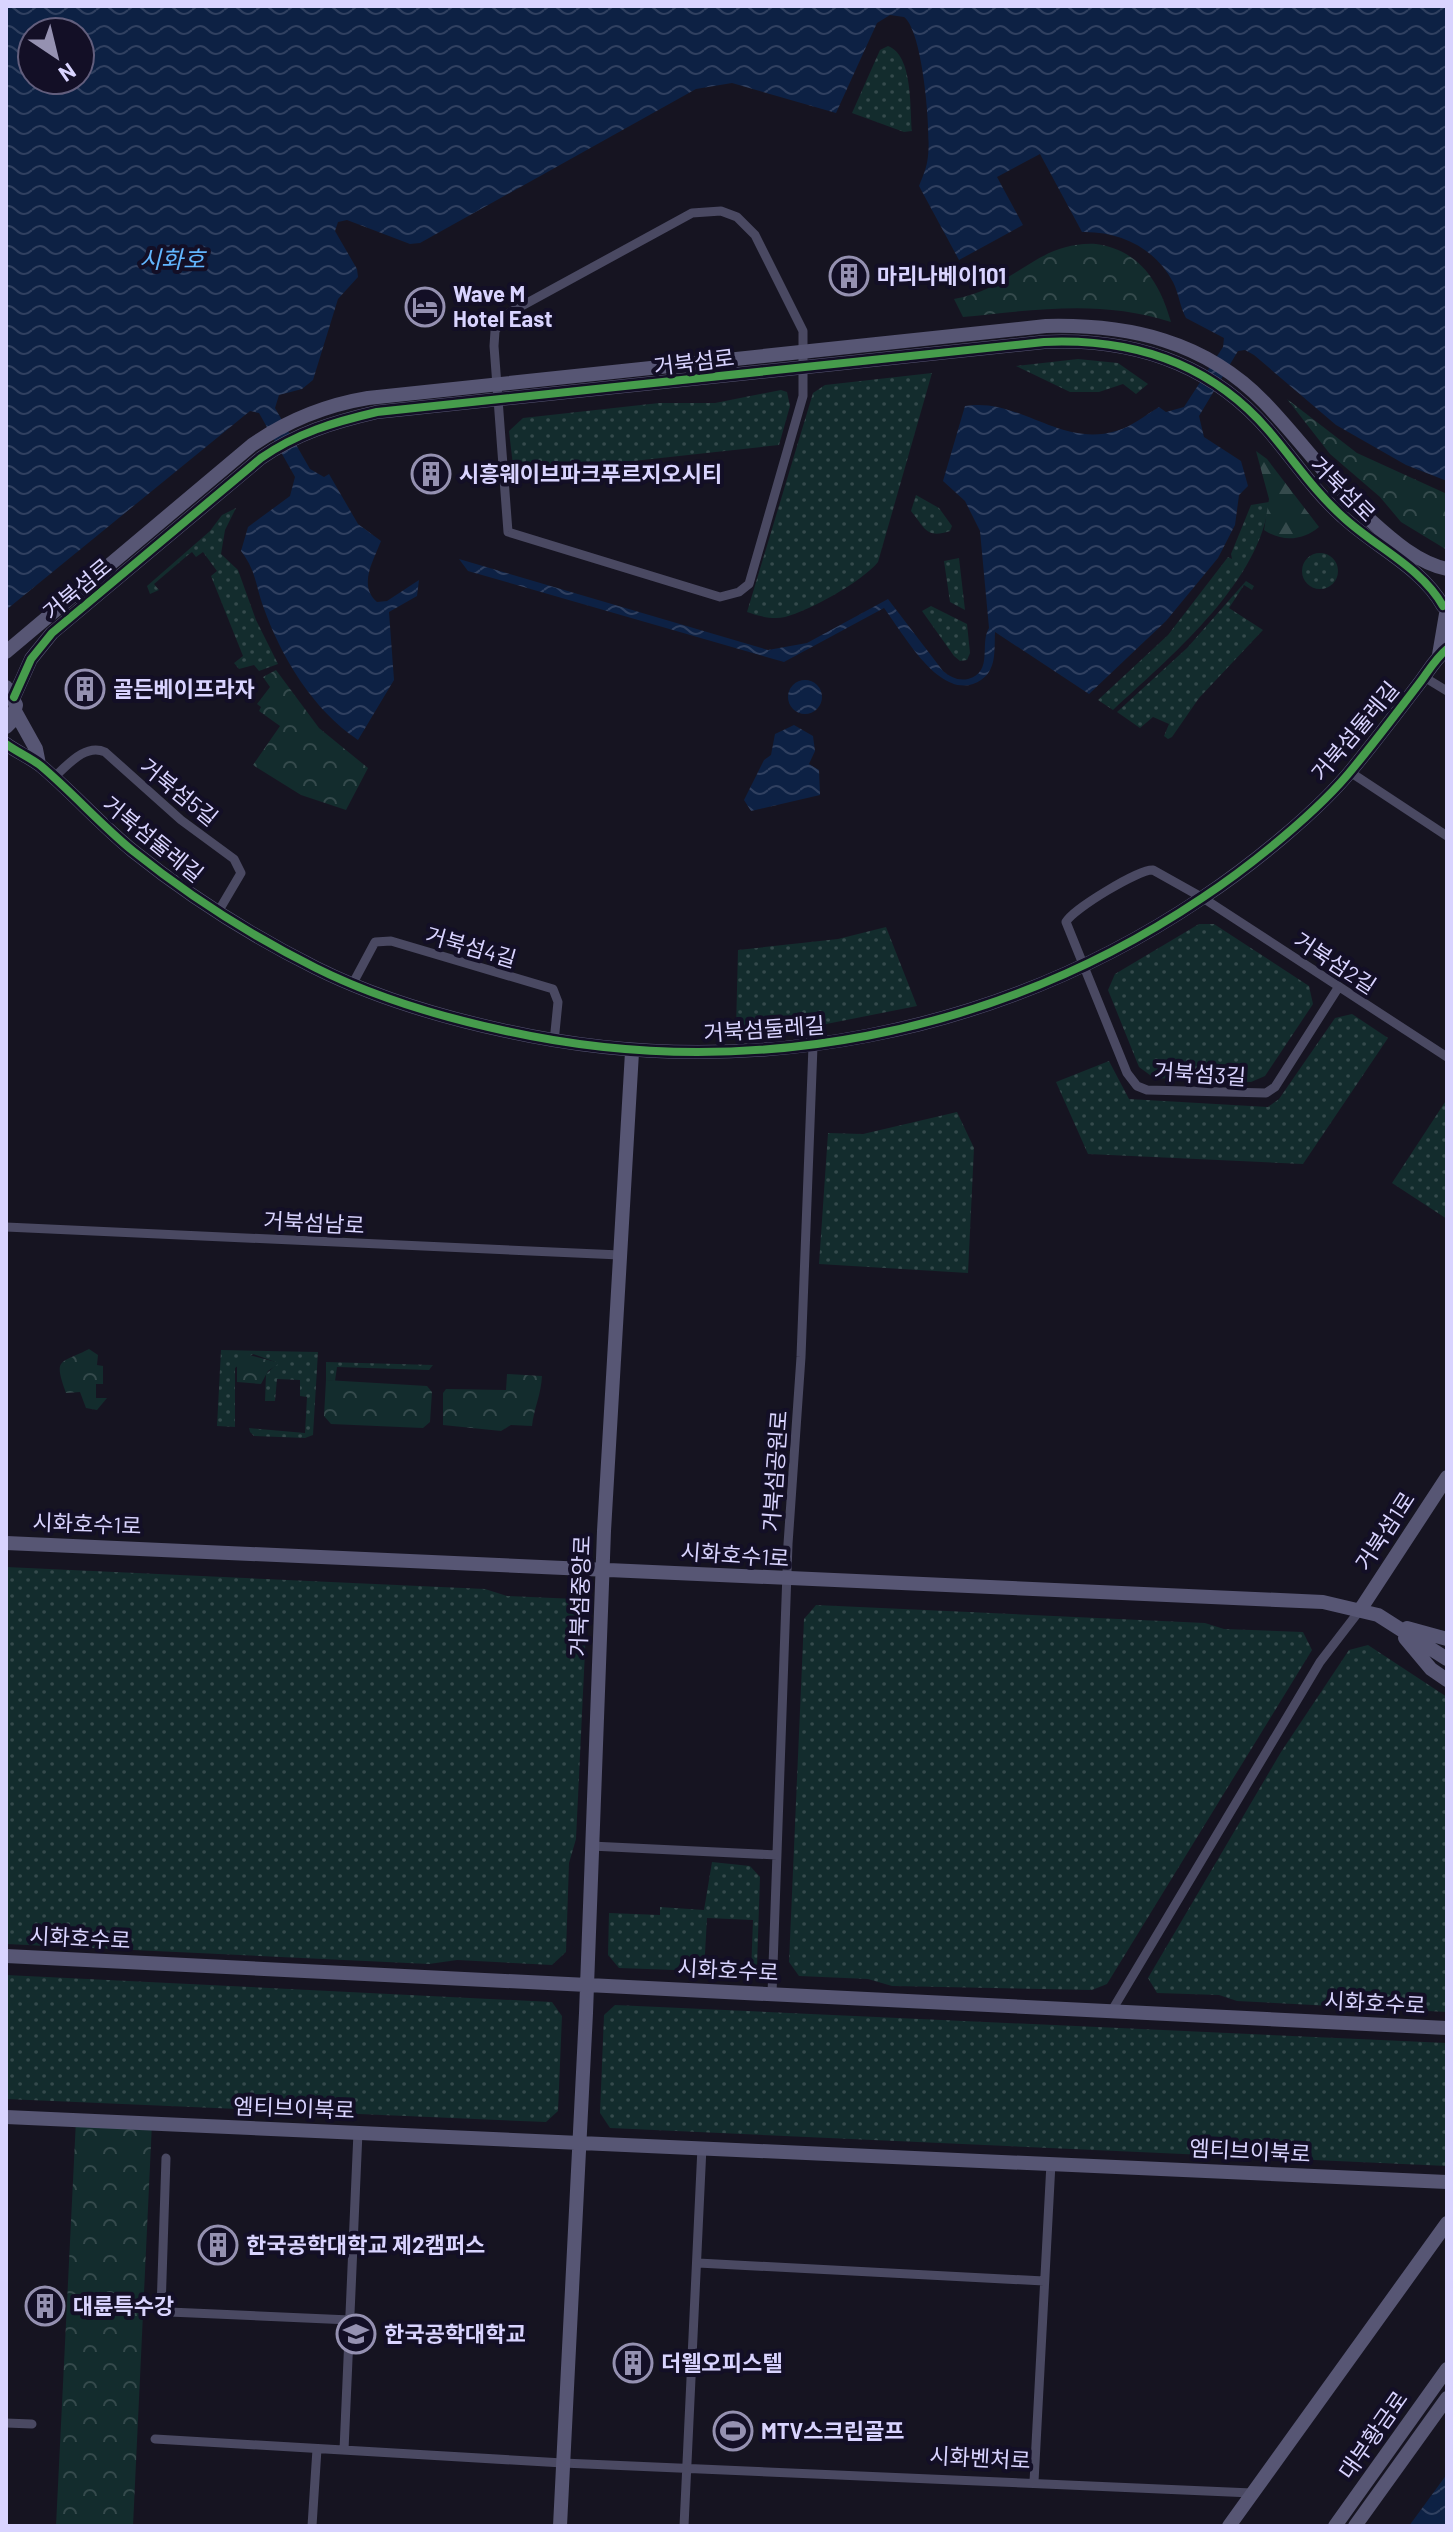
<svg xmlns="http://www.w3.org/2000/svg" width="1453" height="2532" font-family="Barlow,'Noto Sans KR',sans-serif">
<defs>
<pattern id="grass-dots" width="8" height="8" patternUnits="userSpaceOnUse" patternTransform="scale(2)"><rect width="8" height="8" fill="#132c2d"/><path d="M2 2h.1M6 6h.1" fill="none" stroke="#354a4c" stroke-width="1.8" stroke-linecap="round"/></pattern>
<pattern id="forest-firs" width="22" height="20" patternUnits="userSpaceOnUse" patternTransform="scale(2)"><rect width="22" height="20" fill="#132c2d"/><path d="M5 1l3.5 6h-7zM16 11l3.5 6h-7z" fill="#354a4c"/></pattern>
<pattern id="park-crowns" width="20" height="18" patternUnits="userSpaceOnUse" patternTransform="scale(2)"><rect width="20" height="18" fill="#132c2d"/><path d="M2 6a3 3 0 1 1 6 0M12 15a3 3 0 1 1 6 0" fill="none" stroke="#354a4c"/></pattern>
<pattern id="water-waves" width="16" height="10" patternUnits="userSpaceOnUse" patternTransform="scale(2)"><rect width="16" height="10" fill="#0d2144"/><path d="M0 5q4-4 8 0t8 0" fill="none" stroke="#304060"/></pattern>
</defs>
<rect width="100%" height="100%" fill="#161421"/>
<path fill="url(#grass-dots)" d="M888,46C913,55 910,108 912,131L904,132L852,113L880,50Z
M1078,359L1118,363L1148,384L1136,394L1123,384L1099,392H1070L1016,366Z
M932,373L878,562C863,581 809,611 785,617C773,620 758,616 747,612L813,393L825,385Z
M781,390L787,392L790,406L779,445L514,474L509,431L523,418L659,403H715Z
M916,495L939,508L952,526L950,531C926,539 925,528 911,511Z
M1269,502C1260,583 1170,657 1113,710L1098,700L1168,635L1228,557L1232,559L1231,554L1251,505Z
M236,508L225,530L221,554L238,570L256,620L278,664L259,671L254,665L239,669L234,663L243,656L211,576L217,571L203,552L196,557L192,552L188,555L154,584L159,590L150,594L147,586L210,531L222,515Z
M1302 571a18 18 0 1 1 36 0a18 18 0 1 1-36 0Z
M959,558L965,610L950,602L944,561Z
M1246,581L1254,586L1252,590L1244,585L1229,608L1263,630L1199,698L1172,737L1168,739L1164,736L1169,724L1153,717L1140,728L1117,712L1187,648Z
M931,606L967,624L970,653L967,660L960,661L954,656L922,611Z
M1199,924H1214L1309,986L1313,1004L1265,1076L1251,1082L1154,1078L1139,1067L1108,990L1115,974Z
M886,927L917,1006L806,1028L736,1029L738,950L838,939Z
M1352,1014L1388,1038L1303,1164L1088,1154L1056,1082L1109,1061L1129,1099L1268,1107L1279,1099L1335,1018Z
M1447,1099V1219L1392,1183Z
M957,1112L974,1148L968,1273L819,1264L828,1133L863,1134Z
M221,1350L318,1352L313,1435L305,1438L254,1436L250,1432L249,1428L305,1433L307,1397L300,1396V1380L277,1379L275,1401H265L266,1374L278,1363L253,1354L235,1368V1427L217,1426Z
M326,1362L433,1365L429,1370L337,1367L335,1381L326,1380Z
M6,1567L485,1589L507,1596L576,1599L587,1609L576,1839L569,1863L566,1952L552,1965L457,1960L429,1964L6,1944Z
M816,1605L1205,1623L1224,1629L1303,1632L1312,1650L1107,1984L1092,1990L892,1986L868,1979L799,1976L789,1962L804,1619Z
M1368,1645L1447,1697V2012L1237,2001L1219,1995L1157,1993L1148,1978L1281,1752L1349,1650Z
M712,1862L750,1866L760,1877L757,1966L751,1973L753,1920L707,1918L704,1971L619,1968L608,1955L609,1913L660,1915V1907L704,1910Z
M6,1975L552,2002L562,2016L558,2111L546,2122L6,2099Z
M615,2005L1447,2043V2166L610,2128L600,2113L604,2015Z"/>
<path fill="url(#forest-firs)" d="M1256,451L1267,459L1319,527C1302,541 1282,542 1264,530L1269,499Z"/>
<path fill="url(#park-crowns)" d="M1096,244C1140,250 1160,283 1171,322C1100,299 1035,310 963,317L954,299C1014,289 1036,241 1096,244Z
M1287,399L1357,453L1447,494V550L1401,522L1380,497L1330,454Z
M276,670L319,728L368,768L346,810L301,795L253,765L280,726L259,711L261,707L257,704L270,687L263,677Z
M89,1349L98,1355L97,1365L103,1366V1384H96V1398H107L97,1410L86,1408L80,1392L66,1393C53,1357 60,1364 89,1349Z
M245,1354L280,1363L268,1371L261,1384L237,1382V1360Z
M507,1374L542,1376C541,1395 534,1408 532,1426L511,1425L501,1431L443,1425V1393L446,1389L506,1390Z
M326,1380L427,1386L432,1392L430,1422L423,1428L331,1424L324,1416Z
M76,2120L152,2123L133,2526H56Z"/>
<path fill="url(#water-waves)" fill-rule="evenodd" d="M6,6H1447V481L1406,465L1336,425L1254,355L1245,350L1238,351L1199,416L1204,437L1241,461L1248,486L1239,495L1235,525L1218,558L1166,621L1089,694L995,632C994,652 998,675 973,684C937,696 903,633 884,608L784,662L468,571L459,559L768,650L807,643L888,599L943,671C950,677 958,681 968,679C994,672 979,644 989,628L980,531L965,501L943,481L965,406C1019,397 1060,448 1116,431C1133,426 1144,416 1159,407L1166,412L1184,407L1223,347L1224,338L1186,318C1180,307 1179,294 1173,282C1155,248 1120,231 1082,232L1040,154L997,177L1023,225L959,260L919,186C923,176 927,167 928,156C931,131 923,31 904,17L890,15L877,23L836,113L732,83L696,89L420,243L410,244L347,220L338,222L335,231L357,269L358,277L338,299L313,380L302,389L279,395L275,408L310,469L324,477L329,474L358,524L381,541C373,562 358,585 377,602L387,601L419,580L417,596L389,612L394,680L358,740C313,710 281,657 263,606C255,583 256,571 241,551L248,527L290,496L295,477L259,413L250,411L6,610ZM32,32H80V80H32Z
M788 697a17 17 0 1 1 34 0a17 17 0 1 1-34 0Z
M794,725L813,736L815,751L809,764L819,770L820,795L751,811L744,800L764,760L771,755L775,734Z
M1447,2474V2526H1409Z"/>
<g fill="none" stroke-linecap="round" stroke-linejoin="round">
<path stroke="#4a4962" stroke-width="9" d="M721,211L737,217L755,235L803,331V396L749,584L739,592L720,597L508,532L494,346L495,331L507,314L692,213Z
M1424,677L1447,691
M1350,772L1447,836
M53,778C67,766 85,743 105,752L181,820L234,859L241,873L218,912
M352,985L375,942L391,941L553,989L558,1002L554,1042
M1338,988L1275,1087L1266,1093L1147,1090L1137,1086L1127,1073L1066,922C1073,909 1139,869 1153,870L1203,898L1447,1057
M6,1227L620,1255
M591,1846L777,1855
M772,1994L788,1544L801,1357L813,1046
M1111,2012L1320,1662L1360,1610
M166,2158L161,2309L169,2312L350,2320
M698,2263L1044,2281
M6,2423L32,2424
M155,2439L563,2463L1252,2493
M344,2450L358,2132
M1034,2482L1051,2163
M312,2526L317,2449
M684,2526L702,2147"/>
<path stroke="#575674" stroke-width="14" d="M6,652L252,445C288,420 326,405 368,398L1046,326C1129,324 1205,341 1264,402C1301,440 1331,484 1370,520C1392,540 1418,563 1447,569
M1439,655L1446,614
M6,687L16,705L12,721L6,727
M14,697L31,659L52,633L261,458C297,433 334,422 377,412L1044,342C1132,338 1209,362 1268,430C1293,459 1314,491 1343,517C1375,547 1421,567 1443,606
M16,713L36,749L39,764
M6,744C17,752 31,758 41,766C73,793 101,825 133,851C189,896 252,936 316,968C376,998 441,1017 506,1031C746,1084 998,1035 1202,898C1249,867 1319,811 1354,767C1377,739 1399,710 1421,681C1429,670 1436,658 1447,649
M6,1543L1323,1602L1378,1615L1447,1659
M1360,1610L1447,1477
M1407,1628L1447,1639
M1405,1638L1431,1669L1447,1680
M6,1956L1447,2028
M6,2117L1447,2182
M560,2526L586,2013L604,1531L632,1052
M1229,2526L1447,2223
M1335,2526L1447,2369
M1355,2526L1447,2398"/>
<defs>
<path id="cycleway" d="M14,697L31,659L52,633L261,458C297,433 334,422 377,412L1044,342C1132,338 1209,362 1268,430C1293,459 1314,491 1343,517C1375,547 1421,567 1443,606
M6,744C17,752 31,758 41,766C73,793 101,825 133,851C189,896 252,936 316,968C376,998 441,1017 506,1031C746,1084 998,1035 1202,898C1249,867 1319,811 1354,767C1377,739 1399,710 1421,681C1429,670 1436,658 1447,649"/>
</defs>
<use href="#cycleway" stroke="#130f26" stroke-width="13"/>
<use href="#cycleway" stroke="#469c4c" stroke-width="8"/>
</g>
<defs>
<symbol id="building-ring" viewBox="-11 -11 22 22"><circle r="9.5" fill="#130f26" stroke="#9591b1" stroke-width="1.5"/><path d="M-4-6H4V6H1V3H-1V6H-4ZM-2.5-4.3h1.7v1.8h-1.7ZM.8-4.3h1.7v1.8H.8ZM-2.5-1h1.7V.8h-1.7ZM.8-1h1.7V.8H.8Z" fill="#9591b1"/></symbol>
<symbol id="hotel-ring" viewBox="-11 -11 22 22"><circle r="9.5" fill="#130f26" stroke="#9591b1" stroke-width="1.5"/><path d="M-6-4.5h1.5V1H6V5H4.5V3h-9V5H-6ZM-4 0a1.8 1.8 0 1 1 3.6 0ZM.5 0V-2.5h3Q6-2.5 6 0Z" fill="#9591b1"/></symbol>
<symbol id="university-ring" viewBox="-11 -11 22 22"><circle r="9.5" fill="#130f26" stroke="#9591b1" stroke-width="1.5"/><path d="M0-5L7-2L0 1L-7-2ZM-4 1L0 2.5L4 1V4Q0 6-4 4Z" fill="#9591b1"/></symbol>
<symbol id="stadium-ring" viewBox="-11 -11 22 22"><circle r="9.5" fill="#130f26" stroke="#9591b1" stroke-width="1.5"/><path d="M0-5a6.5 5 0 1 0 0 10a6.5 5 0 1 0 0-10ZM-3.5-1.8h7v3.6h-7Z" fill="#9591b1"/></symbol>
</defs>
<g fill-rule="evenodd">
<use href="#building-ring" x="827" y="254" width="44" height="44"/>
<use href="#hotel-ring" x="403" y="285" width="44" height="44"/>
<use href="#building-ring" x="409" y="452" width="44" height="44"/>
<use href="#building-ring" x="63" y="667" width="44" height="44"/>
<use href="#building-ring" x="196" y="2223" width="44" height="44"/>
<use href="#building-ring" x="23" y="2284" width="44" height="44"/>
<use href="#university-ring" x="334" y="2312" width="44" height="44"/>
<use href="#building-ring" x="611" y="2341" width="44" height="44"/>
<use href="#stadium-ring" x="711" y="2409" width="44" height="44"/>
</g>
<g text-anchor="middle" stroke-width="8" stroke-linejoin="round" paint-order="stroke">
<g font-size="22" font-weight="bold" fill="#d9d4ff" stroke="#130f26" text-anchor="start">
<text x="877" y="284">마리나베이101</text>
<text x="453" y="302">Wave M<tspan x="453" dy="25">Hotel East</tspan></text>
<text x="459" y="482">시흥웨이브파크푸르지오시티</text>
<text x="113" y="697">골든베이프라자</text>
<text x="246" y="2253">한국공학대학교 제2캠퍼스</text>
<text x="73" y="2314">대륜특수강</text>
<text x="384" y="2342">한국공학대학교</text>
<text x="661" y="2371">더웰오피스텔</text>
<text x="761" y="2439">MTV스크린골프</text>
</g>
<g font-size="22" fill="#d9d4ff" stroke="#130f26">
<text transform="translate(694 362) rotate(-7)" y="8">거북섬로</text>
<text transform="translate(1343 489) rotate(45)" y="8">거북섬로</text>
<text transform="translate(77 589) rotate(-40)" y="8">거북섬로</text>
<text transform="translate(1355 731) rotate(-50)" y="8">거북섬둘레길</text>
<text transform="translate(179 792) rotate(39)" y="8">거북섬5길</text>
<text transform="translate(153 839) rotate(39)" y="8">거북섬둘레길</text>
<text transform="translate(471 947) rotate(16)" y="8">거북섬4길</text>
<text transform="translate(1335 963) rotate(33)" y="8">거북섬2길</text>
<text transform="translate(764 1029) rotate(-4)" y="8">거북섬둘레길</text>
<text transform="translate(1200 1074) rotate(4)" y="8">거북섬3길</text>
<text transform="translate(314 1223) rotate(3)" y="8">거북섬남로</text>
<text transform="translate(775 1471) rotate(-86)" y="8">거북섬공원로</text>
<text transform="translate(87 1524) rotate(2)" y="8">시화호수1로</text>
<text transform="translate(1385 1531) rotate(-57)" y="8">거북섬1로</text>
<text transform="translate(735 1555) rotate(4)" y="8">시화호수1로</text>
<text transform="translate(580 1596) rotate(-88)" y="8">거북섬중앙로</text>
<text transform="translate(80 1938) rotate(3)" y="8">시화호수로</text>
<text transform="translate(728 1970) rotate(3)" y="8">시화호수로</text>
<text transform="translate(1375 2003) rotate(3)" y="8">시화호수로</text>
<text transform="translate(294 2108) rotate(2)" y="8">엠티브이북로</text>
<text transform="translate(1250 2151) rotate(3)" y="8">엠티브이북로</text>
<text transform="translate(1373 2435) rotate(-55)" y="8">대부황금로</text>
<text transform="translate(980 2458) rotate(3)" y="8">시화벤처로</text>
</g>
<g font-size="24" font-style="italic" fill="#62b6ff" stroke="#130f26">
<text x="172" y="268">시화호</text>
</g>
</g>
<rect width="1453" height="2532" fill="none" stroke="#d9d4ff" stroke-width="16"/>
<g transform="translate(56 56) rotate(145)"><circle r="38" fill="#130f26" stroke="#625e7d" stroke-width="2"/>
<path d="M0-6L14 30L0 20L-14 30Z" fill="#9591b1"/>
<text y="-12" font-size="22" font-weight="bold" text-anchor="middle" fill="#d9d4ff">N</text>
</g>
</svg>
